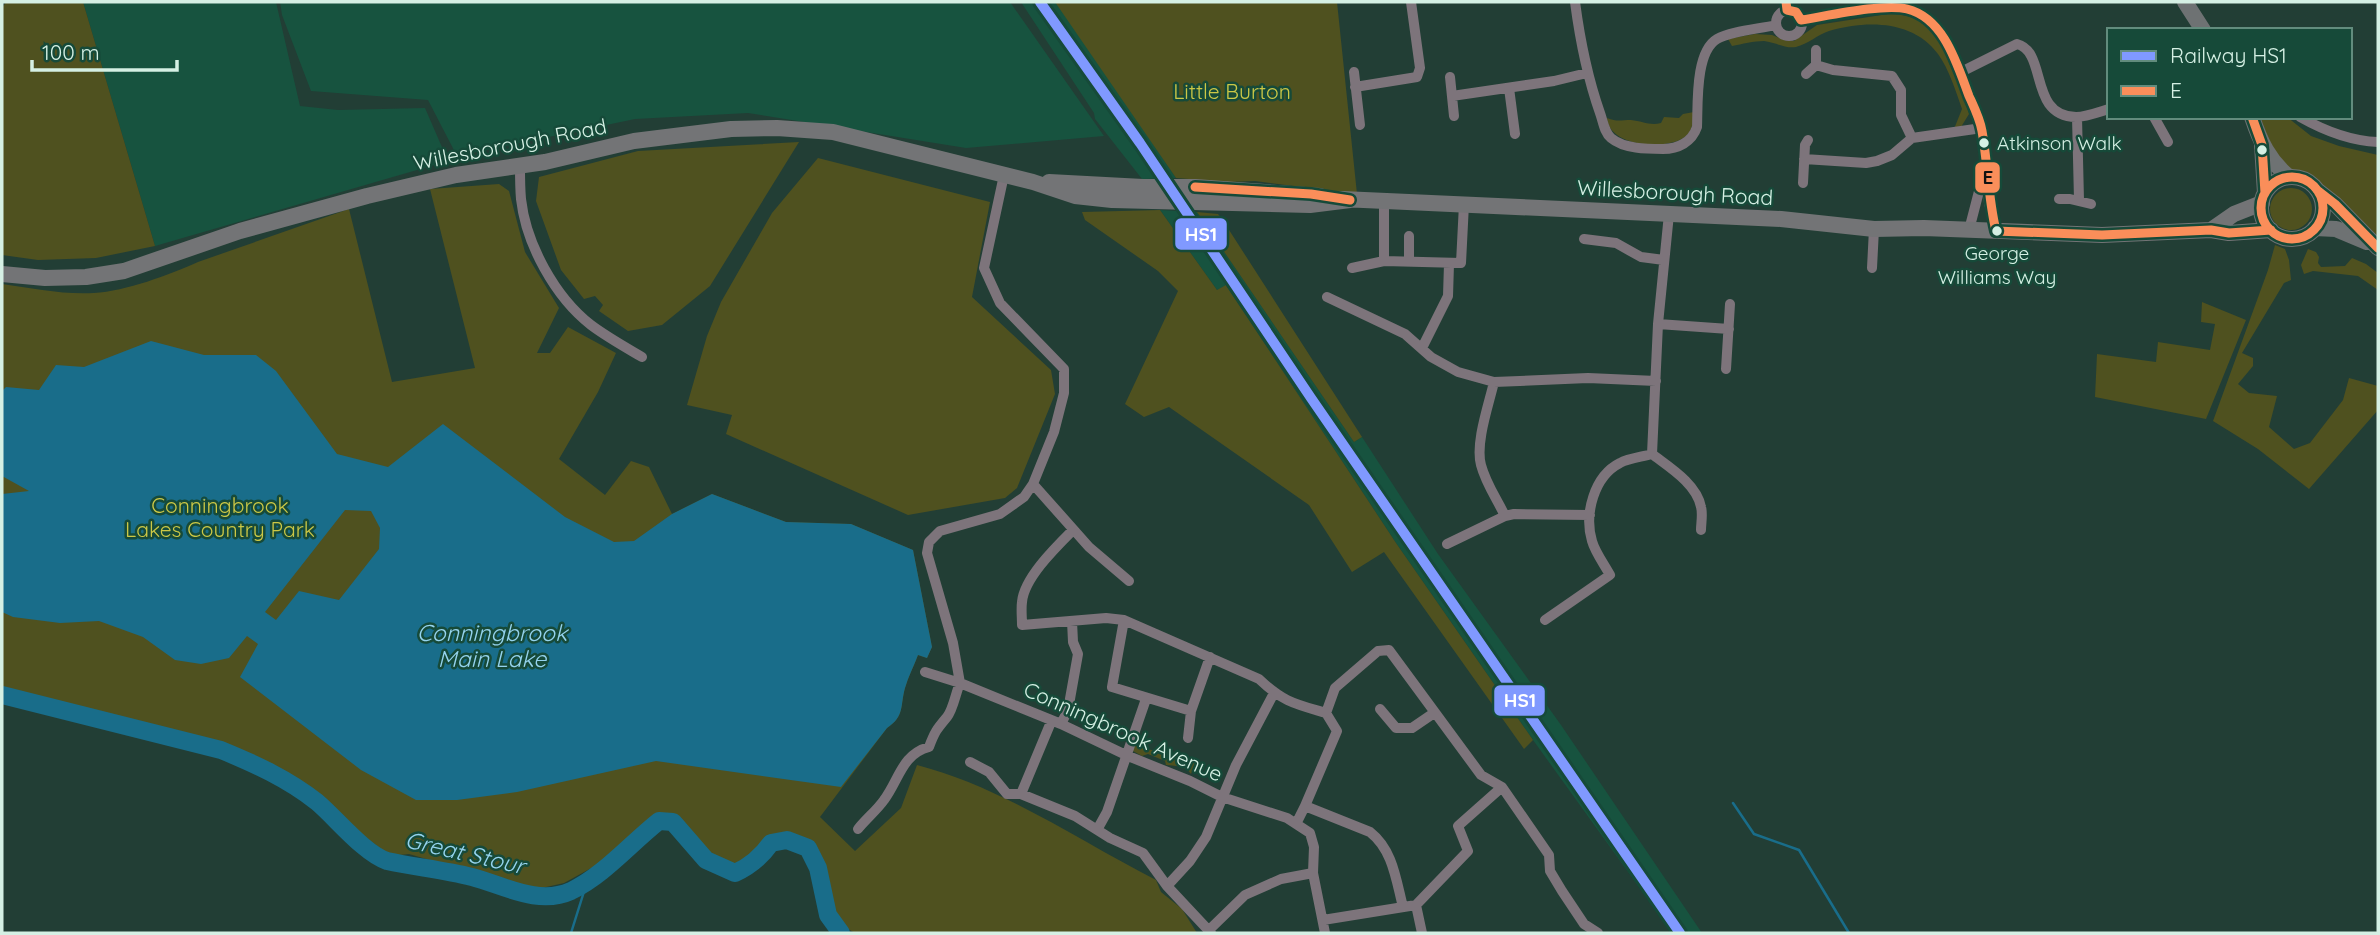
<svg xmlns="http://www.w3.org/2000/svg" width="2380" height="935" font-family="Quicksand,sans-serif">
<rect width="100%" height="100%" fill="#223e35"/>
<path fill="#17533f" d="M83,2H276L300,106L338,110L425,108L448,161L155,246Z
M280,2H1010L1104,136L966,148L748,113L635,119L457,156L428,100L311,91L282,15Z
M1021,2H1057L1176,178L1142,179L1095,119L1094,113Z
M1160,210L1197,212L1354,442L1362,437L1438,554L1561,725L1702,933H1672L1533,740L1396,543L1227,286L1217,290Z"/>
<path fill="#4f511f" d="M6,2H83L155,246L96,258L38,260L2,255V8Z
M1055,2H1337L1357,194L1255,181L1228,182L1176,178Z
M1888,14C1930,14 1939,37 1953,72C1959,85 1965,99 1969,114L1961,127L1954,129L1962,109C1956,92 1949,69 1938,54C1913,20 1867,20 1829,31C1817,35 1808,44 1796,47C1785,49 1775,42 1764,41C1754,41 1742,44 1732,46L1728,39L1755,34L1772,35L1787,41H1794L1817,25Z
M1694,112C1693,120 1693,128 1688,134C1674,151 1609,149 1607,118C1617,122 1621,120 1631,120C1642,121 1650,126 1661,123L1664,117L1679,118L1683,114Z
M2261,117H2287L2311,136L2339,146L2378,155V237L2344,203L2307,176L2284,169L2266,141Z
M799,142L710,286L662,325L628,331L599,311L603,305L595,296L584,299L561,270L536,201L539,177L638,151Z
M818,158L990,202L972,297L1051,370L1055,394L1017,488L1005,498L908,515L726,434L732,415L687,405L707,336L721,302L772,213Z
M499,184L509,191L525,252L559,308L537,353H550L568,327L616,353L598,392L559,459L605,495L631,461L649,467L672,514L712,494L786,522L851,524L913,550L932,647L927,658L918,655C914,666 908,677 905,688C900,706 905,716 887,728L820,817L855,851L901,808L917,765C1002,787 1078,840 1156,880L1161,892L1182,909L1197,933H855L836,922L824,869L815,850L786,835L761,845L747,863L733,867L704,848L678,820L664,816L645,826L595,866L564,883L533,890L409,854L390,856L355,829L321,798L300,783L263,763L224,746L176,732L2,688V284C32,288 64,295 94,293C126,291 169,275 198,262L349,209L392,382L475,368L430,189Z
M2270 209a21 21 0 1 1 42 0a21 21 0 1 1-42 0Z
M1160,210L1217,290L1226,285L1396,543L1533,740L1524,749L1384,552L1352,572L1309,505L1169,407L1144,417L1125,404L1178,291L1158,271L1085,220L1082,212Z
M1197,212L1218,214L1222,219L1362,437L1354,442Z
M2275,245L2285,249L2289,260L2291,280L2284,283L2242,353L2253,358V366L2238,384L2249,393L2277,396L2269,427L2294,449L2310,443L2343,400L2349,378L2378,386V410L2309,489L2258,449L2213,421L2268,270Z
M2308,249L2316,252L2319,257L2318,263L2321,267L2345,266L2352,258L2366,264L2378,273V290L2358,276L2313,271L2304,274L2301,265Z
M2202,302L2246,320L2206,419L2095,397L2097,354L2156,362L2158,342L2210,350L2215,324L2201,322Z
M1134,745C1153,753 1177,751 1195,762L1191,774C1185,765 1174,766 1166,765L1165,761L1148,754L1142,756L1133,751Z"/>
<path fill="#196d8a" fill-rule="evenodd" d="M151,341L204,355H256L276,371L337,454L388,467L443,424L565,517L614,542L634,541L672,514L712,494L786,522L851,524L913,550L932,647L927,658L918,655C914,666 908,677 905,688C900,706 905,716 887,728L841,787L656,761L517,792L457,800H416L361,770L240,677L258,644L247,636L229,658L201,664L175,660L143,637L99,621L60,623L13,617L2,612V494L29,491L2,476V391L6,387L39,390L56,365L84,367ZM345,510L371,511L380,528L379,549L339,600L299,591L276,620L265,612Z"/>
<g fill="none" stroke-linecap="round" stroke-linejoin="round">
<path stroke="#196d8a" stroke-width="2.5" d="M1733,803L1754,834L1799,850L1849,933
M571,933L587,882"/>
<path stroke="#196d8a" stroke-width="18" d="M2,695L221,750C255,764 288,779 317,802C337,819 364,853 387,861C415,867 444,870 472,877C503,885 538,906 571,891C604,875 630,844 659,821L673,822L706,860L735,873C751,866 761,857 771,843L787,840L808,848L818,868L828,915L841,933"/>
<path stroke="#7d747b" stroke-width="10" d="M1575,2C1580,40 1587,76 1600,113C1603,121 1604,132 1611,138C1624,149 1647,149 1663,149C1678,149 1692,142 1697,127C1698,104 1695,52 1717,39C1731,31 1759,29 1776,25
M1776 23a13 13 0 1 1 26 0a13 13 0 1 1-26 0Z
M1801,20L1890,7L1905,8L1917,12L1938,29L1952,52L1982,128L1989,203L1996,231
M1816,65L1833,70L1892,76L1901,90V115L1912,138
M1354,72L1360,125
M1961,72L2017,44C2048,52 2028,116 2076,117C2086,117 2099,112 2109,109
M1806,74L1816,65V50
M1450,77L1454,116
M1355,87L1417,77L1420,68L1411,2
M1509,88L1515,134
M1452,96L1554,81L1587,73
M2077,117L2079,200
M2154,117L2168,142
M2300,117C2323,130 2351,141 2378,142
M1804,159L1866,163L1877,161L1892,155L1912,138L1982,128
M520,166C520,177 520,188 521,199C526,244 555,297 591,325C607,337 625,347 642,357
M1004,175L984,268L1000,303L1064,369V393L1054,432L1033,484L1024,497L1000,514L940,531L929,542L927,553L953,643L960,683L1061,724L1128,756L1190,781L1222,797L1287,818L1310,833L1314,847L1313,873L1325,933
M1803,183L1805,145L1808,140
M2059,199H2070L2091,204
M1384,202V261
M1969,230L1984,172
M1584,239L1616,243L1641,257L1664,260
M1409,261V236
M1352,268L1384,261L1461,263L1464,204
M1872,268L1874,229
M1327,297L1405,334L1431,357L1458,372L1494,382L1588,378L1656,381
M1658,324L1729,329
M1422,348L1448,296L1449,264
M1726,369L1730,304
M1494,382C1489,404 1475,443 1481,465C1486,484 1497,499 1505,516L1514,514L1590,515
M1652,454L1658,324L1669,214
M1652,454C1669,467 1697,484 1701,507C1703,514 1701,523 1701,530
M1033,484L1089,547L1129,581
M1073,530C1056,547 1024,578 1022,602C1021,609 1022,617 1022,625L1106,618L1124,620L1259,679C1283,702 1295,704 1326,713
M1447,544L1505,516
M1124,620L1112,687L1191,711L1210,657
M1545,620L1610,575C1604,564 1595,552 1592,541C1584,514 1594,476 1620,463C1629,458 1642,457 1652,454
M1380,709L1396,728H1412L1434,713
M1326,713L1335,688L1378,651L1389,650L1481,775L1502,787L1549,855L1550,871L1562,891L1584,924L1598,933
M1061,724L1068,710L1078,654L1073,642L1072,621
M1188,738L1191,711
M970,762L989,772L1007,794H1021L1075,816L1110,838L1143,853L1167,886L1211,933
M1021,794L1051,722
M1305,806L1337,731L1326,713
M1296,824L1305,806L1370,832C1393,850 1396,880 1403,907
M858,829C866,819 877,810 884,800C899,780 902,754 929,747C935,731 937,729 947,717C953,710 956,692 960,683L925,672
M1097,830L1107,812L1146,699
M1167,886L1190,861L1206,837L1236,765L1274,693
M1416,905L1422,933
M1323,920L1416,905L1468,851L1458,826L1502,787
M1208,931L1245,895L1281,879L1313,873"/>
<path stroke="#737476" stroke-width="16" d="M1049,182L1143,187H1195L1320,196
M1342,199L1781,219L1874,229L1924,228L2102,235L2211,230L2229,233L2271,230
M2211,230L2234,214L2262,203
M2,274L45,278L86,277L124,271L240,231L367,196L456,175L545,162L634,141L731,129L777,128L833,132L1033,182L1075,196L1112,200L1310,205L1350,200"/>
<path stroke="#6e7273" stroke-width="16" d="M2185,2L2203,30
M2252,117C2260,141 2269,161 2289,177
M2262,145L2265,193
M2261 208a31 31 0 1 1 62 0a31 31 0 1 1-62 0Z
M2317,190L2335,204L2378,248
M2315,228L2336,229L2367,242"/>
<defs>
<path id="bus-1" d="M1786,2L1787,10L1796,12L1801,20C1827,16 1884,3 1907,9C1944,18 1957,64 1969,96C1974,107 1980,119 1982,131C1988,165 1988,198 1996,231L2102,235L2211,230L2229,233L2271,230
M2252,117L2262,145L2265,193
M2261 208a31 31 0 1 1 62 0a31 31 0 1 1-62 0Z
M1195,187L1311,194L1350,200
M2317,190L2335,204L2378,248"/>
</defs>
<use href="#bus-1" stroke="#164a39" stroke-width="14"/>
<use href="#bus-1" stroke="#fa8e5a" stroke-width="9"/>
<defs>
<path id="rail-1" d="M1040,2L1140,143L1311,398L1680,933"/>
</defs>
<use href="#rail-1" stroke="#164a39" stroke-width="16"/>
<use href="#rail-1" stroke="#8099ff" stroke-width="10"/>
</g>
<g fill="#d5f0e4" stroke="#164a39" stroke-width="2.5">
<circle cx="1984" cy="143" r="6"/>
<circle cx="2262" cy="150" r="6"/>
<circle cx="1997" cy="231" r="6"/>
</g>
<g text-anchor="middle" stroke-width="5" stroke-linejoin="round" paint-order="stroke">
<g font-size="19" fill="#d5f0e4" stroke="#164a39" text-anchor="start">
<text x="1997" y="150">Atkinson Walk</text>
<text x="1997" y="260" text-anchor="middle">George<tspan x="1997" dy="24">Williams Way</tspan></text>
</g>
<g font-size="21" fill="#ccc846" stroke="#164a39">
<text x="1232" y="99">Little Burton</text>
<text x="220" y="513">Conningbrook<tspan x="220" dy="24">Lakes Country Park</tspan></text>
</g>
<g font-size="21" fill="#d5f0e4" stroke="#164a39">
<text transform="translate(510 145) rotate(-11)" y="7">Willesborough Road</text>
<text transform="translate(1675 193) rotate(3)" y="7">Willesborough Road</text>
<text transform="translate(1123 732) rotate(24)" y="7">Conningbrook Avenue</text>
</g>
<g font-size="23" font-style="italic" fill="#95d3ee" stroke="#164a39">
<text x="492" y="641">Conningbrook<tspan x="492" dy="26">Main Lake</tspan></text>
<text transform="translate(465 853) rotate(13)" y="8">Great Stour</text>
</g>
</g>
<g stroke="#164a39" stroke-width="2.5">
<rect x="1974" y="161" width="27" height="33" rx="7" fill="#fa8e5a"/>
<rect x="1174" y="217" width="54" height="34" rx="7" fill="#8099ff"/>
<rect x="1493" y="684" width="53" height="33" rx="7" fill="#8099ff"/>
</g>
<g font-size="19" text-anchor="middle" font-weight="bold" fill="#fff">
<text x="1201" y="241">HS1</text>
<text x="1520" y="707">HS1</text>
</g>
<g font-size="19" text-anchor="middle" font-weight="bold" fill="#111">
<text x="1988" y="184">E</text>
</g>
<rect width="2380" height="935" fill="none" stroke="#d5f0e4" stroke-width="7"/>
<rect x="2107" y="28" width="245" height="91" fill="#164a39" stroke="#628c7d" stroke-width="2"/>
<rect x="2121" y="51" width="35" height="10" fill="#8099ff" stroke="#628c7d" stroke-width="2"/>
<text x="2170" y="63" font-size="21" fill="#d5f0e4">Railway HS1</text>
<rect x="2121" y="86" width="35" height="10" fill="#fa8e5a" stroke="#628c7d" stroke-width="2"/>
<text x="2170" y="98" font-size="21" fill="#d5f0e4">E</text>
<path d="M32 60v10h145v-10" fill="none" stroke="#d5f0e4" stroke-width="3.5"/>
<text x="42" y="60" font-size="21" fill="#d5f0e4" stroke="#164a39" stroke-width="5" paint-order="stroke">100 m</text>
</svg>
